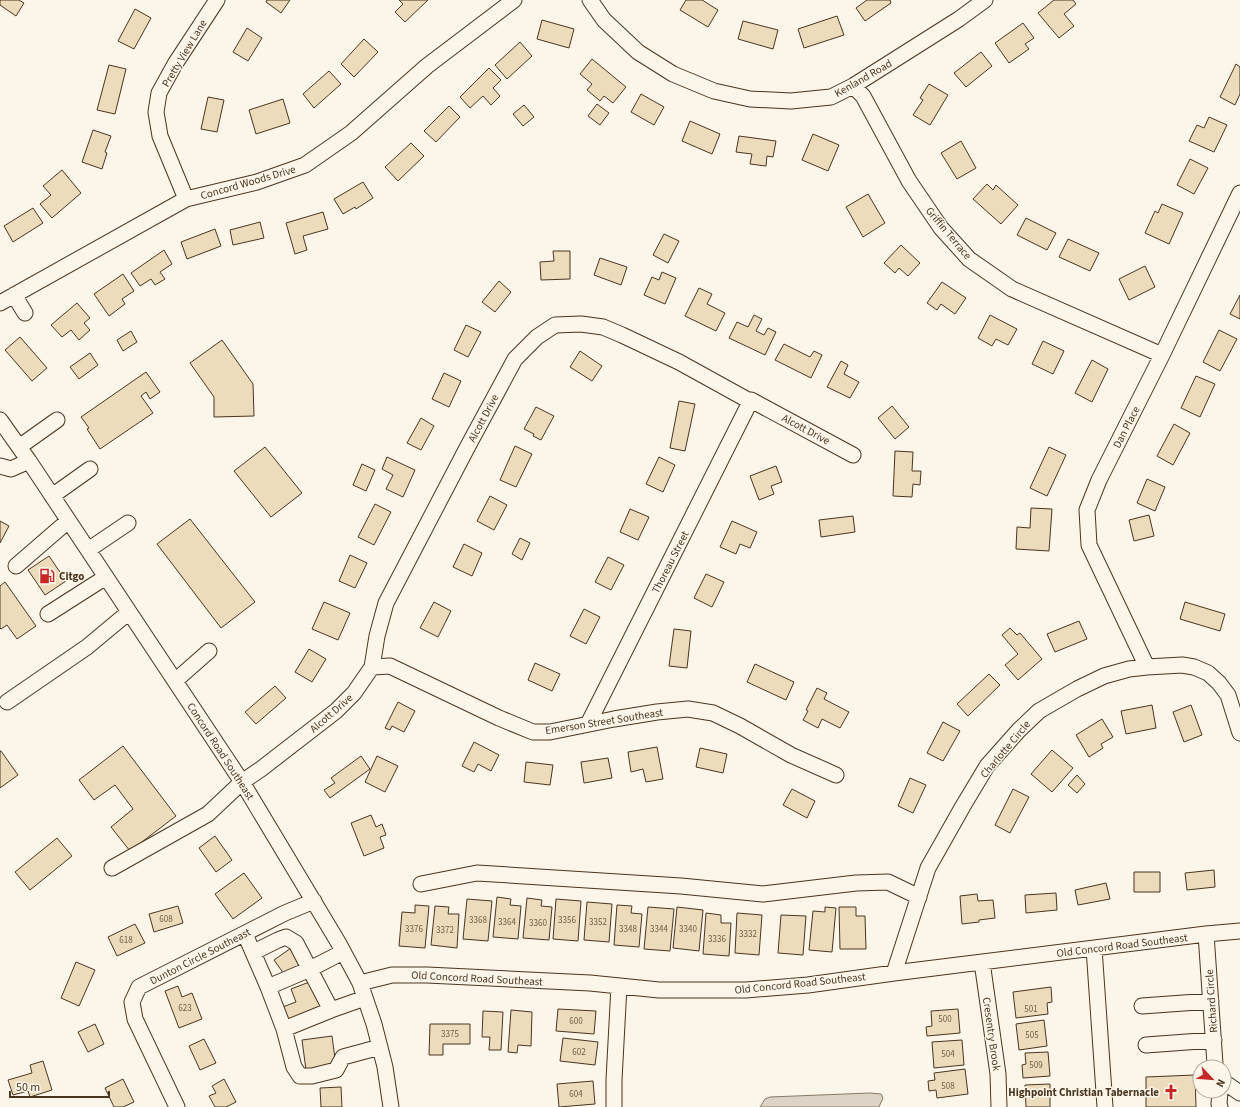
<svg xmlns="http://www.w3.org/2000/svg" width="1240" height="1107" font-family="'Source Sans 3',sans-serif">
<rect width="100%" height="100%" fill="#fbf6e9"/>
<path fill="#dcd4c6" stroke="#887966" d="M870,1093L881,1094L883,1098L879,1107H760L765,1099L770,1097Z"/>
<path fill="#ecdcbc" stroke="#4a3520" d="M0,0H19L24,3L16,16L0,5Z
M267,0H290L281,13L266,2Z
M399,0H428L405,22L395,12L403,4Z
M686,0H702L718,10L708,27L680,10Z
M867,0H890L891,3L865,21L856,8Z
M1054,0H1073L1076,4L1064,14L1074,26L1059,38L1038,13Z
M135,9L151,18L134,49L118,41Z
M837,16L844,35L804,48L798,29Z
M542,20L574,29L569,48L537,39Z
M743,21L778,30L773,49L738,39Z
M1023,23L1034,38L1025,44L1029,49L1009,63L995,43Z
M247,28L262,38L248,61L233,52Z
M364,39L378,52L354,77L341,64Z
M520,42L532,56L507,79L495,65Z
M981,52L992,66L966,87L954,73Z
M592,59L626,87L613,103L604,96L600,101L587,90L592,84L580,74Z
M1236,64L1240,67V94L1235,105L1220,97Z
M109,65L126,69L115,114L97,110Z
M489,68L501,80L493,88L500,96L491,105L483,96L470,108L460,97Z
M329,71L341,84L314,108L303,94Z
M929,84L948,95L930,125L913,115L923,100L920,98Z
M641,94L664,107L654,125L631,112Z
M208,97L224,100L217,132L201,129Z
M283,99L290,123L256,134L249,110Z
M597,104L609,113L600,125L588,116Z
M524,105L534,117L523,126L513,114Z
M449,106L460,117L436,142L424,131Z
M1209,117L1227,125L1214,152L1189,141L1197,125L1204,128Z
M690,121L720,134L712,154L682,141Z
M93,130L111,136L105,152L107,153L102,169L82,162Z
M813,134L839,145L828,171L802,160Z
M739,136L776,141L773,157L767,156L766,166L750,164L752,154L736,152Z
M961,141L976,168L957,179L941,153Z
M411,143L424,156L398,181L385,167Z
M1190,159L1208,168L1194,194L1177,185Z
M62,170L81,193L52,218L40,204L51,195L43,186Z
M363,182L373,198L356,209L355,207L343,214L334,199Z
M987,184L993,190L996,185L1018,205L1001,224L973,199Z
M868,194L885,223L863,237L846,207Z
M1162,204L1183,213L1169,244L1145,233L1155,211L1158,213Z
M33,208L43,223L13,242L4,226Z
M323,212L328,229L303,236L307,250L295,254L286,223Z
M1026,218L1056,233L1047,250L1017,235Z
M260,222L264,238L233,245L230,230Z
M215,229L221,246L187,259L181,242Z
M664,234L679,241L668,263L653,255Z
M1068,239L1099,253L1090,271L1059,257Z
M901,245L920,263L908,276L899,268L895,273L884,263Z
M164,250L172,264L160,272L165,279L155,285L151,279L140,286L131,273Z
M553,251H570V279L541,280L540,262L554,261Z
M600,258L627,267L621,285L594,275Z
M1145,266L1155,287L1129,300L1119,279Z
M662,272L676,278L665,304L644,295L652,277L659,280Z
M123,274L134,291L122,299L125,304L109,316L94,294Z
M499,281L511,292L495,312L482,302Z
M942,282L966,298L955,314L941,304L937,310L927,303Z
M699,288L712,294L707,304L725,313L716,331L685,316Z
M1240,295V319L1230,314Z
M77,303L90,318L84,323L90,330L79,340L71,330L62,337L51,325Z
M754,315L762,319L756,331L764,335L768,328L776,332L765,355L729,338L737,322L748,327Z
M990,315L1017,329L1008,345L996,339L992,346L978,338Z
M466,325L481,332L468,357L454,350Z
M1219,330L1237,339L1220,371L1203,362Z
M131,331L137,342L123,351L117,340Z
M20,337L47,368L32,381L5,350Z
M222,340L253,384L254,416L214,417V397L190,363Z
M1043,341L1064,351L1053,374L1032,364Z
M784,344L810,357L814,351L822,355L811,378L775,360Z
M580,351L602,366L592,381L570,367Z
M90,353L98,365L79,379L70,367Z
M1092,360L1108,369L1092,402L1075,393Z
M841,361L848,365L844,374L859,382L850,398L827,387Z
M146,372L160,392L150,399L146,392L141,396L153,413L100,449L87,429L89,428L81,417Z
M444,373L461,381L449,407L432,399Z
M1196,376L1215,384L1200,417L1181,408Z
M679,401L695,404L685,451L670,448Z
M892,406L909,427L895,439L878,418Z
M536,407L554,416L541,440L533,436L534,434L524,429Z
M421,418L434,426L421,450L407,443Z
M1174,424L1190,433L1173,465L1157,456Z
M515,446L532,454L516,487L500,480Z
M265,447L302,493L271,517L234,471Z
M1049,447L1066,455L1047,496L1030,488Z
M895,451L913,452L912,471H921L920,485L913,484L912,497L893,496Z
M387,457L415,470L403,497L386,489L393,475L382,469Z
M659,457L675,465L663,492L646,484Z
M362,464L375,470L366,491L353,485Z
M776,466L782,482L771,486L774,494L759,500L750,476Z
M1147,479L1165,487L1155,511L1137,503Z
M490,496L507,505L494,530L477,521Z
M375,504L391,512L374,545L358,537Z
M1031,508L1052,509L1049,551L1016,549L1017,527L1030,528Z
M630,509L649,517L638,540L620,532Z
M1149,515L1154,536L1134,541L1129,520Z
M853,516L855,532L821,537L819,520Z
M190,519L255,602L221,628L157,544Z
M0,521L9,526L0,543Z
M732,521L757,532L750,548L740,544L736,554L720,547Z
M520,538L530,543L522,560L512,554Z
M464,544L482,553L472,576L453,567Z
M350,555L367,563L355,588L339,581Z
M49,556L66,581L45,595L28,570Z
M608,557L624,565L611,590L595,582Z
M706,574L724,582L712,607L694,598Z
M5,582L36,626L17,639L7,625L1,629L0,628V586Z
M324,602L350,613L338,640L312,629Z
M434,602L451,611L438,637L420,628Z
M1185,602L1225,614L1220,631L1180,619Z
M584,609L600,617L586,644L570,636Z
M1079,621L1087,639L1055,652L1047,634Z
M1010,628L1017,635L1020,633L1042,659L1018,680L1005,665L1018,654L1002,635Z
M674,629L691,631L687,668L669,666Z
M309,649L326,659L312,682L295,672Z
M535,663L560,674L552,691L528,680Z
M755,664L794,682L786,700L747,682Z
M989,674L1000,685L968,716L957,704Z
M275,686L286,698L256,724L245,712Z
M817,688L827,693L824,699L849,712L840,728L822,719L818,728L803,720L808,711L806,710Z
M398,702L415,711L404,732L392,726L390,730L385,728Z
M1152,705L1156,728L1126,734L1121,711Z
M1191,705L1202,735L1184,742L1173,712Z
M1102,719L1113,737L1101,744L1103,748L1089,757L1076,735Z
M943,722L960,731L943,761L927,753Z
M474,742L499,755L491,771L478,764L474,772L462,766Z
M123,746L176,816L130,851L111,827L133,809L115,785L94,800L79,780Z
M657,747L663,779L646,782L643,769L631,772L628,752Z
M700,748L727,754L723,773L696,767Z
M1052,750L1073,768L1052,792L1031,774Z
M0,751H1L18,775L0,788Z
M361,756L370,769L330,798L324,790L335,783L331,778Z
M377,756L398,766L385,792L365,782Z
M608,758L612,778L584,783L581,762Z
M526,762L553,765L550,785L524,782Z
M1077,775L1085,784L1077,793L1068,785Z
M910,778L926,785L913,813L898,806Z
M792,789L815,801L807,818L783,805Z
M1013,789L1029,797L1010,833L995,825Z
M371,815L376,827L382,824L386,835L380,837L384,848L364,856L351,823Z
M215,836L232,860L216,872L199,848Z
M57,838L72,856L30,890L15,872Z
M1214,870L1215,887L1187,890L1185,873Z
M1134,872H1160V892H1134Z
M244,873L262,898L233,919L215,894Z
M1106,883L1110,899L1078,905L1075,890Z
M1056,893L1057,910L1026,913L1025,895Z
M977,894L978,901L993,900L995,918L979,920V922L962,924L960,896Z
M497,897L511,899L510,905L521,906L518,939L493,937Z
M527,898L542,900L541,906L552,907L549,940L523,938Z
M467,899L492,901L488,941L463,939Z
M556,899L581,901L578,941L553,939Z
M587,902L612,904L609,942L584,940Z
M415,905L429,906L425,948L399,946L402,912L415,913Z
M617,905L632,906L631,913L642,914L639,947L614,945Z
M178,906L183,923L154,932L149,914Z
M435,906L449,907L448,914H459L457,948L431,945Z
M648,907L674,909L670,951L644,949Z
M677,907L703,910L699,951L673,948Z
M825,907L836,908L832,952L809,950L813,911L825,912Z
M839,907H856V916H865L866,949H840Z
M706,913L721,915V923H731L729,956L703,954Z
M737,913L762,915L759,955L735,953Z
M781,915L806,916L803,955L778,953Z
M135,924L145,943L117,956L108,937Z
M291,948L302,963L284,974L274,960Z
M76,962L95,970L79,1006L61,998Z
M312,981L323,1009L286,1024L280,1008L296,1002L291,989Z
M178,986L182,997L192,993L202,1019L179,1028L165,991Z
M1051,987L1052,1002L1047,1003L1048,1014L1016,1018L1013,992Z
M558,1009L596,1011L594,1034L556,1031Z
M958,1009L960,1033L927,1036L926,1027L932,1026L931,1011Z
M511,1010L532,1012L531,1046L518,1045L517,1053L508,1052Z
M483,1011L503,1012L501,1050H489L490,1037H482Z
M1044,1020L1047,1046L1019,1050L1016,1024Z
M95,1024L104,1044L88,1052L78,1032Z
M430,1024H470V1044H443V1055H429Z
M332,1036L336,1066L306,1070L302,1040Z
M563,1038L598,1042L595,1065L560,1061Z
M204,1039L216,1063L200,1070L189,1046Z
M962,1040L964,1065L934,1068L932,1042Z
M1048,1052L1050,1076L1023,1078L1022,1065L1026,1064L1025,1053Z
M43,1061L52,1090L30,1097L28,1091L13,1095L8,1080L32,1073L30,1065Z
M965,1069L968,1094L937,1098L936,1090L929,1091L928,1081L935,1080L934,1073Z
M1195,1075L1196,1107H1146V1077Z
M123,1079L134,1102L123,1107H114L105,1088Z
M224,1079L236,1102L226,1107H215L209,1096L216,1093L212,1086Z
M593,1081L595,1104L559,1107L557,1084Z
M1050,1084V1107H1026L1025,1085Z
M341,1087L342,1107H321L320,1088Z"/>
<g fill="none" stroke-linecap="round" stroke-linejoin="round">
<defs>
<path id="minor" d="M590,0L604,20L638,52L673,74L714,91L750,99L791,101L831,97L853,86L959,19L985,0
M853,86L863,96L909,181L941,228L969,259L1012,289L1162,355
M186,199L160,136L156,112L159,93L175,64L217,0
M14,295L25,313
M0,303L186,199L257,182L305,165L351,133L427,66L514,0
M0,420L29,461L242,782L338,942L360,983L374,1024L385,1067L391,1107
M19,447L57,420
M0,466L11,469L29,461
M52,496L90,469
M88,550L128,523
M16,566L68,521
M48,614L106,577
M372,667L390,666L499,718L533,732H550L614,719L657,712L688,709L713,713L740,726L791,755L836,775
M1147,667L1089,545L1087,510L1099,480L1162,355L1240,193
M175,681L209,651
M7,702L87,647L129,612
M588,724L751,400
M112,868L208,814L242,782L261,769L336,711L354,693L372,667L377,636L386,603L468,446L515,359L537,337L555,325L581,324L603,327L622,335L679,362L746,399L751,400L853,455
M421,884L477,873L681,886L763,894L856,883L888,882L919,897
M245,934L268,987L284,1029L294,1067L300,1076H312L336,1070L343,1057L380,1047
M1206,934L1215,1064L1216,1067
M1094,948L1105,1107
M254,952L278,940L286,937L296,943L331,1010L365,998
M982,962L998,1074L999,1107
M894,973L928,868L963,806L987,766L1019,730L1039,711L1077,689L1104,676L1129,669L1147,667L1182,665L1194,667L1208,673L1219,683L1228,695L1240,733
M360,983L392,975H427L590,983L659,990H746L808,985L894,973L1206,934L1240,931
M268,987L310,969L343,952
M1142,1006L1211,1001
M284,1029L331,1010
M1146,1045L1214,1040
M1224,1082L1240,1093
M177,1107L135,1019L132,1002L139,987L285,913L314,901
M614,1107V1080L619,986
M1220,1107L1219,1104L1220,1091"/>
</defs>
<use href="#minor" stroke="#4a3520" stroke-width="17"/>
<use href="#minor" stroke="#fbf6e9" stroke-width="15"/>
</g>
<defs>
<symbol id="fuel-bare" viewBox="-9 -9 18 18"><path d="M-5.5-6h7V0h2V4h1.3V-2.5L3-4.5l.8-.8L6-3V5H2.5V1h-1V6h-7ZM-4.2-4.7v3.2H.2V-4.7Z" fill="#c62828" stroke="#fbf6e9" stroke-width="2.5" paint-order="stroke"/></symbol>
<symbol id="church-bare" viewBox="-9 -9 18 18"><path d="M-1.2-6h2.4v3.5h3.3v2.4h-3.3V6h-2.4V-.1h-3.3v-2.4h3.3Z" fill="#c62828" stroke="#fbf6e9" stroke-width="2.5" paint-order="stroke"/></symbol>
</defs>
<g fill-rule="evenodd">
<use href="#fuel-bare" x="36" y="565" width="22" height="22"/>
<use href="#church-bare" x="1160" y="1081" width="22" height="22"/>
</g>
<g text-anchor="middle" stroke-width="3" stroke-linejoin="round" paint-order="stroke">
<g font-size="9" fill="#725f47">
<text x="166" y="922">608</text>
<text x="478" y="923">3368</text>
<text x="567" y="923">3356</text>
<text x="507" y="925">3364</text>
<text x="598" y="925">3352</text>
<text x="538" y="926">3360</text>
<text x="414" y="932">3376</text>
<text x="628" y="932">3348</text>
<text x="659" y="932">3344</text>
<text x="688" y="932">3340</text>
<text x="445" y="933">3372</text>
<text x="748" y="937">3332</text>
<text x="717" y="942">3336</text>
<text x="126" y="943">618</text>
<text x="185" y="1011">623</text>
<text x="1031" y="1012">501</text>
<text x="945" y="1022">500</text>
<text x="576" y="1024">600</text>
<text x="450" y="1037">3375</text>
<text x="1032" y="1038">505</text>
<text x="579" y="1055">602</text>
<text x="948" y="1057">504</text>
<text x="1036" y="1068">509</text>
<text x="948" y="1089">508</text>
<text x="576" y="1097">604</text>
</g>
<g font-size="11" fill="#4a3520" stroke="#fbf6e9">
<text transform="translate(184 53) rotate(-59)" y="4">Pretty View Lane</text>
<text transform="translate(863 78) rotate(-30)" y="4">Kenland Road</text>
<text transform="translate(248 182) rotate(-16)" y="4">Concord Woods Drive</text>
<text transform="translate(949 233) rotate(50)" y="4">Griffin Terrace</text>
<text transform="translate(483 418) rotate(-62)" y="4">Alcott Drive</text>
<text transform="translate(1126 427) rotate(-63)" y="4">Dan Place</text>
<text transform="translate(806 429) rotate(28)" y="4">Alcott Drive</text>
<text transform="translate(670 562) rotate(-63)" y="4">Thoreau Street</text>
<text transform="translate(331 713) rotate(-41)" y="4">Alcott Drive</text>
<text transform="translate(604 721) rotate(-9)" y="4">Emerson Street Southeast</text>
<text transform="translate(1005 749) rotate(-50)" y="4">Charlotte Circle</text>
<text transform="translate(221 751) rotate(57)" y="4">Concord Road Southeast</text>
<text transform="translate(1122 945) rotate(-7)" y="4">Old Concord Road Southeast</text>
<text transform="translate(200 956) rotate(-27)" y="4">Dunton Circle Southeast</text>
<text transform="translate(477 978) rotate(3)" y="4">Old Concord Road Southeast</text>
<text transform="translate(800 983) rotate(-6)" y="4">Old Concord Road Southeast</text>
<text transform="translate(1211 1001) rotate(-94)" y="4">Richard Circle</text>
<text transform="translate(992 1034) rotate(82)" y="4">Cresentry Brook</text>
</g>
<g font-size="11" font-weight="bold" fill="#4a3520" stroke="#fbf6e9" text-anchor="start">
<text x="59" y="580">Citgo</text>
<text x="1159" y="1096" text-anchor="end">Highpoint Christian Tabernacle</text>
</g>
</g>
<g transform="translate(1212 1079) rotate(116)"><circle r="19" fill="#fbf6e9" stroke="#b4a999"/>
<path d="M0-3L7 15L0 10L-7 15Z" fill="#c62828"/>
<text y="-6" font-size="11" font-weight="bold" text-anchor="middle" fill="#4a3520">N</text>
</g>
<path d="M10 1091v6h99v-6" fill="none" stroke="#4a3520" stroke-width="2"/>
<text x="16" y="1091" font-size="12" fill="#4a3520" stroke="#fbf6e9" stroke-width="3" paint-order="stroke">50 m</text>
</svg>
